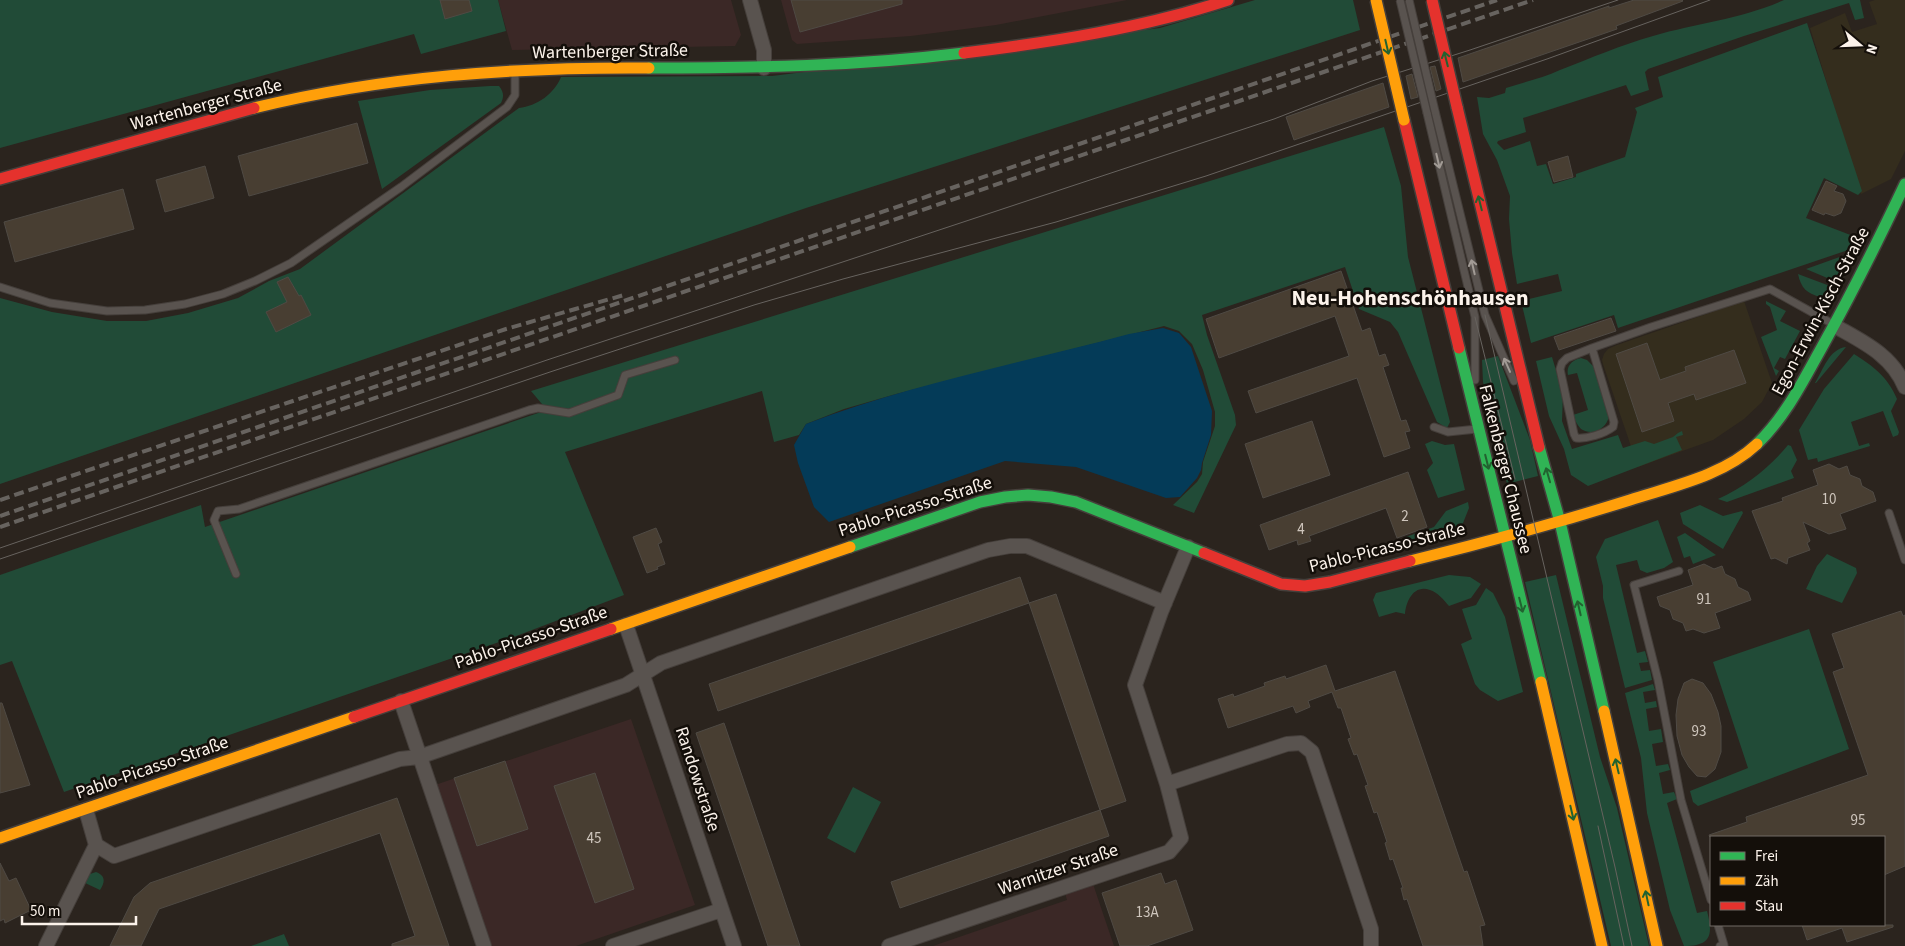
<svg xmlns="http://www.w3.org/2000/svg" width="1905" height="946" font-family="'Source Sans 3',sans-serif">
<rect width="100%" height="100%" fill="#2b241e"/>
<path fill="#342d1d" d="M1875,0H1905V151L1891,179L1861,194L1810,28L1845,13L1852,32L1877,24L1869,2Z
M1744,301L1772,383L1762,402L1744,419L1713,440L1638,467L1603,364L1602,360L1604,354L1608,349L1617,345Z"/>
<path fill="#3b2826" d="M498,0H731L741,35L735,46L512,50Z
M781,0H1127L996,25L911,36L797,44L792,40Z
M631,719L695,905L576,946H492L435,785Z
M1093,884L1114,946H933L1067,900L1065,893Z"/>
<path fill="#214b37" d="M0,0H498L506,31L421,54L414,34L0,148Z
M1255,0H1353L1360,30L806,208L0,484V298L52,312L107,321H146L188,313L238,298L269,281L300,269L519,108C537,106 554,94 561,77L772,76L1160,28Z
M1784,0H1860L1864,18L1855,20L1849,3L1744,36L1648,69L1645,72L1649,90L1631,96L1626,85L1523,118L1526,132L1498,141L1497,143L1504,150L1530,141L1537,166L1546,164L1553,184L1576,177V174L1625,157L1637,112L1635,108L1663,97L1658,77L1807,23L1862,191L1858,195L1824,178L1806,218L1861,239L1857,247L1618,328L1614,315L1531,343L1521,301L1562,291L1558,274L1517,284L1512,253L1509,219L1510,196L1497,160L1483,134L1477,97L1489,98L1505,93L1506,88C1524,82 1543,78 1560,70C1591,58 1621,45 1653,36C1697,23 1742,19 1784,0Z
M490,86H499C504,92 504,97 501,103L382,189L358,101L430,90Z
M1384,127L1401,186L1408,257L1450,422L1447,428L1437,422L1398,332L1390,322L1359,309L1345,267L1202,315L1207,335L1235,415L1236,425L1194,513L1173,505L1197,482L1202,474L1203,462L1215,426V412L1203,370L1192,344L1179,331L1164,326L896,394L844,409L806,424L799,435L774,442L762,391L565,452L624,595L511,638L64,792L12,661L0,665V575L201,505L205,527L547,410L531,391Z
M1848,254H1854L1839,280H1832L1806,269Z
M1798,274L1830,286L1831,287L1821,297C1807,294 1801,288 1798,274Z
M1766,301L1786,311L1780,321L1800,331L1785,359L1780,357L1774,368L1779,371L1776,376L1761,337L1777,330L1770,307L1766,304Z
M1846,347L1816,383H1815C1823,370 1829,349 1846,347Z
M1854,354C1873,366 1888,377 1897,399L1891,411L1899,432L1898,435L1893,437L1883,411L1851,422L1859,446L1869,443L1870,446L1818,462L1817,458L1808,460L1799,430L1824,389Z
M1498,356L1530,440L1538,476L1507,484L1483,382L1482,360Z
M1552,357L1563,394L1562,421L1572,449L1618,435L1623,448L1645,441L1654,444L1673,437L1678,433L1682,431L1683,435L1676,437L1682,450L1588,486L1571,475L1564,449L1549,416L1536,361Z
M1581,358L1587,360L1593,366L1609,416C1607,428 1593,437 1581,429C1577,425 1575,420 1573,415L1588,410L1577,373L1568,375C1566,366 1572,360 1581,358Z
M1432,441L1445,445L1454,444L1465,490L1438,498L1427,470L1433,463L1425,444Z
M1788,445L1791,446L1797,460L1791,471L1794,478L1727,502L1718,499C1746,486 1769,468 1788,445Z
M1468,502L1469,508L1461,528L1404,542L1403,538L1434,527L1446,511Z
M1700,505L1723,516L1742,511L1743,513L1723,549L1683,524L1680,513Z
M1658,520L1673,562L1664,568L1647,573L1640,570L1637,560L1616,565L1637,653L1645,651L1648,662L1639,663L1641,671L1650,670L1652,680L1625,688L1603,598V586L1596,557L1605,539Z
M1685,533L1716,555L1693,564L1690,556L1684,558L1677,537Z
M1827,554L1856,568L1857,573L1842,603L1806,589L1817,566Z
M1449,575L1470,577L1481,584L1471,598L1449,606C1444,600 1437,592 1430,590C1414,584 1406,601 1405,614L1396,612L1379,617L1373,600L1376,593Z
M1556,575L1600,757L1617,808L1649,946H1611L1525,582Z
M1486,588L1493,593L1505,617L1523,692L1498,701L1480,690L1475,684L1461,644L1472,639L1462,609L1476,605Z
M1809,629L1849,749L1698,806L1693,802L1690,791L1748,768L1713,662Z
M1653,684L1655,690L1643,692L1645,703L1656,701L1657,707L1646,709L1649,731L1661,729L1663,742L1652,744L1656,766L1668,764L1670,770L1659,773L1663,794L1674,792L1677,799L1667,803L1697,913L1707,911C1713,934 1712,946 1684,946L1670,910L1647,813L1641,758L1625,693Z
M853,787L881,802L855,853L827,838Z
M96,872C106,876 105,882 100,890L83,882L87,875Z
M284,934L289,946H251Z"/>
<path fill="#043b58" d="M1163,328L1179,333L1191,347L1212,411L1211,435L1202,463L1201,470L1197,478L1180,497L1166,498L1076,467L1005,461L829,522L814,507L798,463L794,445L806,424C910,384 1022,363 1129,334Z"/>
<path fill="#483e32" stroke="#4f4a44" d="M440,0H469L472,11L445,19Z
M791,0H902V4L800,32Z
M1634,0H1682L1683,1L1616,26L1617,29L1463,82L1458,58L1609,6V8Z
M1435,66L1441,89L1436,91L1430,67Z
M1412,74L1418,97L1411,99L1406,76Z
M1383,83L1389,107L1294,140L1286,117Z
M357,123L368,163L249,196L238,156Z
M1568,156L1573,177L1554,182L1548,162Z
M205,166L214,198L165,212L156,180Z
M1826,181L1837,186L1834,191L1843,194L1846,201L1841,213L1834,216L1825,213L1824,215L1812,210Z
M123,189L134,229L15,262L4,222Z
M1341,271L1362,331L1370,328L1379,356L1385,354L1389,365L1383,367L1401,421L1406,420L1410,431L1405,432L1410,448L1384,457L1357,378L1256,413L1248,391L1349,356L1335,316L1219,358L1206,319Z
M288,277L299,296L301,295L311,315L276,332L266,312L287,302L277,282Z
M1611,318L1616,331L1559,350L1554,337Z
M1647,343L1660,380L1686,371L1685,367L1734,350L1746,383L1696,400L1694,394L1668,403L1674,421L1642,432L1616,354Z
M1312,421L1330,475L1263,498L1245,444Z
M1829,464L1839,469L1847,466L1850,475L1860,479L1862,486L1873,492L1876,501L1840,514L1846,529L1829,534L1803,522L1810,541L1807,543L1810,550L1788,558L1787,564L1775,558L1771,559L1752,511L1783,501L1782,498L1818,485L1813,470Z
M1408,472L1427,527L1397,538L1386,508L1309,536L1311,541L1298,545L1297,540L1269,550L1260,525Z
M656,528L662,542L658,544L665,564L657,567L658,569L647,573L633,537Z
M1704,564L1714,569L1722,566L1725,574L1735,579L1738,587L1748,592L1751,600L1715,613L1720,628L1704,633L1693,629L1686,631L1683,623L1673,619L1670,610L1660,606L1657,597L1693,585L1688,570Z
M1020,577L1029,603L718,711L709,684Z
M1056,594L1126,801L1100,810L1029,603Z
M1901,611L1903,616L1905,615V866L1884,875V837H1710L1709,835L1747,822L1746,817L1868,775L1833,672L1844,668L1832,634Z
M1326,665L1335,691L1395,671L1464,872L1467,871L1485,925L1480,926L1483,946H1423L1407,899L1404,900L1401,888H1403L1393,859L1390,860L1385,843L1387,842L1377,812L1374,813L1365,786L1368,785L1357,754L1354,755L1348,739L1351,738L1341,708H1338L1332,692L1308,701L1310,707L1296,713L1293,706L1228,728L1218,699L1233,694L1234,697L1265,686L1264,683L1285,676L1286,679Z
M1692,679L1703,683L1711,694L1718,712L1721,726V752L1715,769L1706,777L1697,776L1689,767L1682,755L1677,736L1676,715L1678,699L1684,683Z
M0,703H2L30,785L0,793Z
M724,723L800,946H768L696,733Z
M505,761L528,829L477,846L454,778Z
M595,773L634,889L595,903L554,786Z
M397,798L449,946H392V944L415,936L380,833L159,909L141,946H110L134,897L150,883Z
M1100,810L1109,836L900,908L891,882Z
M0,863L9,881L16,878L31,910L5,923L4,919L0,921Z
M1161,873L1165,884L1176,880L1193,930L1147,946H1120L1102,893Z
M1802,925H1893V927L1847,942L1842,928L1807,940Z"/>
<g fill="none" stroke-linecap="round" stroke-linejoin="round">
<defs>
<path id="lane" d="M1435,111L1485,315L1514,381
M1427,113L1475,317V380
M0,287L50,303L107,311L145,310L185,304L223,294L255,281L291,263L401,187L507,107L515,95V72
M1592,348L1614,422L1613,427C1604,434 1587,439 1576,438L1574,434L1560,369L1562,363L1567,358L1592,348L1651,327L1770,289L1833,324
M1434,427L1448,432L1477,429
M1889,513L1905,560
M1679,571L1634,585L1658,680L1681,800L1711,900
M236,574L214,520L218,511L239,509L529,410L538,408L569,413L618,395L625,375L675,360
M1718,925L1724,945L1720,946"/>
<path id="street" d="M750,0L764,50V68
M1835,326C1863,342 1892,355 1905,387
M1188,547L1161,612L1135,685L1167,784L1287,744L1301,743L1312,752L1371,929V946
M626,625L734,946
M401,701L484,946
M96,845L114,856L400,759L419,757L626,685L661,663L988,550L1010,546H1027L1165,603
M46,946L96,845L86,810
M613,946L721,910
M889,946L1169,852L1181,838L1167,784"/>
<path id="fast" d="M649,68C756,68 858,66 964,53
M1459,348L1541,682
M1757,444C1786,416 1803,381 1822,347C1852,293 1879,239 1905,184
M1539,447L1560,522L1604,711
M850,547L980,502L1005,497L1028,495L1051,497L1076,502L1204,553"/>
<path id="slow" d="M254,108C384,76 516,67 649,68
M1410,561C1484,543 1557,523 1630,500C1673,486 1723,476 1757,444
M611,629L850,547
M1541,682L1602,946
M1604,711L1657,946
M0,838L354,717"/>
<path id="jam" d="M964,53C1053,42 1143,28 1228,0
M1457,107L1539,447
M1404,120L1459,348
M0,179L254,108
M1204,553L1281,584L1305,586L1330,582L1410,561
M354,717L611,629"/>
</defs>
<use href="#lane" stroke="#453f3b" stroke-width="9"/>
<use href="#street" stroke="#453f3b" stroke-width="16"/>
<use href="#fast" stroke="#453f3b" stroke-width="14"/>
<use href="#slow" stroke="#453f3b" stroke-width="14"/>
<use href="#jam" stroke="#453f3b" stroke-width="14"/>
<use href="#lane" stroke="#59534f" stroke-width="7"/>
<use href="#street" stroke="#59534f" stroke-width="14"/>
<use href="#fast" stroke="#30b455" stroke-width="11"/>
<use href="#slow" stroke="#ff9f0a" stroke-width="11"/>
<use href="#jam" stroke="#e5322d" stroke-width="11"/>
<path stroke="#67635f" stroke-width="1" d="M1485,315L1615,867L1632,946
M1475,317L1515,479
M0,548L547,360L1274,119L1372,81L1470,50L1618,0
M0,559L550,372L754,305L843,279L1056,222L1206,176L1547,59L1710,0
M1598,826L1624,946"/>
<path stroke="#67635f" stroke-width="4" stroke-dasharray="10 5" stroke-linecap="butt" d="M0,500L506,329L624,295
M0,516L1497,0
M0,527L1533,0"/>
<defs>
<path id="lane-bridge" d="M1400,0L1427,113
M1409,0L1435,111"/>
<path id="slow-bridge" d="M1376,0L1404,120"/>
<path id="jam-bridge" d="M1432,0L1457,107"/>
</defs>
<use href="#lane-bridge" stroke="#453f3b" stroke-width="9" stroke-linecap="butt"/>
<use href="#slow-bridge" stroke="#453f3b" stroke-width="14" stroke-linecap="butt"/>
<use href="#jam-bridge" stroke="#453f3b" stroke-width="14" stroke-linecap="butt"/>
<use href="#lane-bridge" stroke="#59534f" stroke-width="7"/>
<use href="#slow-bridge" stroke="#ff9f0a" stroke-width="11"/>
<use href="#jam-bridge" stroke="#e5322d" stroke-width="11"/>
</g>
<defs><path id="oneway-shaft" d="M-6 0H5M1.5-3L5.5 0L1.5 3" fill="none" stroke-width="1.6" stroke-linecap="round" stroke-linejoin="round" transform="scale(1.25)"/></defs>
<g stroke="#226230">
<use href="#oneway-shaft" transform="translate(1387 47) rotate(77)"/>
<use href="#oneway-shaft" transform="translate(1446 59) rotate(-104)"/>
<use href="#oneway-shaft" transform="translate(1480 203) rotate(-104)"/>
<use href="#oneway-shaft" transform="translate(1487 462) rotate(76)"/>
<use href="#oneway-shaft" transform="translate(1548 475) rotate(-106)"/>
<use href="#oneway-shaft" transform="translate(1521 605) rotate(76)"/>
<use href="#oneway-shaft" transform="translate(1579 608) rotate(-103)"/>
<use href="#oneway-shaft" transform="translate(1617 766) rotate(-103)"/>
<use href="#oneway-shaft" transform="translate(1572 813) rotate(77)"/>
<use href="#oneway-shaft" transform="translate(1647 898) rotate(-102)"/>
</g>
<g stroke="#a29b95">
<use href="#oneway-shaft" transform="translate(1438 161) rotate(77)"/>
<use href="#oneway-shaft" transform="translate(1473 267) rotate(-103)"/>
<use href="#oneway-shaft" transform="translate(1507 365) rotate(-114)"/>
</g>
<g text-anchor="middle" stroke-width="5" stroke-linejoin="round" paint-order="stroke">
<g font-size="15" fill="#cfc6bd">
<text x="1829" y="504">10</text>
<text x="1405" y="521">2</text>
<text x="1301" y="534">4</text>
<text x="1704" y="604">91</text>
<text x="1699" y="736">93</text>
<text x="1858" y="825">95</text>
<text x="594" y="843">45</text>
<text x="1147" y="917">13A</text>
</g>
<g font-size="18" fill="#fcf3eb" stroke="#140f0a">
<text transform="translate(610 51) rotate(-1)" y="6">Wartenberger Straße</text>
<text transform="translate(206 104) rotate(-15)" y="6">Wartenberger Straße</text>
<text transform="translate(1820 311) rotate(-62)" y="6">Egon-Erwin-Kisch-Straße</text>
<text transform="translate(1506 469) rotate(76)" y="6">Falkenberger Chaussee</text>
<text transform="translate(915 506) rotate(-18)" y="6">Pablo-Picasso-Straße</text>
<text transform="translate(1387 547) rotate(-14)" y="6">Pablo-Picasso-Straße</text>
<text transform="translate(531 637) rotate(-19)" y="6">Pablo-Picasso-Straße</text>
<text transform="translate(152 767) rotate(-19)" y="6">Pablo-Picasso-Straße</text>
<text transform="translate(698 779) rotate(72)" y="6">Randowstraße</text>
<text transform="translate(1058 869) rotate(-19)" y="6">Warnitzer Straße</text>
</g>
<g font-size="22" font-weight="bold" fill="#fcf3eb" stroke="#140f0a">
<text x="1410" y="305">Neu-Hohenschönhausen</text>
</g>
</g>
<rect x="1710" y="836" width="175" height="90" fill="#140f0a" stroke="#716a64"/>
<rect x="1720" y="852" width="25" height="8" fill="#30b455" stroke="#716a64"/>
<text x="1755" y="861" font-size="15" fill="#fcf3eb">Frei</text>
<rect x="1720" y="877" width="25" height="8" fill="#ff9f0a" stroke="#716a64"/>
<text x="1755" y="886" font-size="15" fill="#fcf3eb">Zäh</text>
<rect x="1720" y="902" width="25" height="8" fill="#e5322d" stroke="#716a64"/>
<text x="1755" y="911" font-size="15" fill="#fcf3eb">Stau</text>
<g transform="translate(1860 45) rotate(109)" stroke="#140f0a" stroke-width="4" paint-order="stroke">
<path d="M0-4L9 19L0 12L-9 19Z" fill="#fcf3eb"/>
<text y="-8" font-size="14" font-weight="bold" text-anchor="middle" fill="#fcf3eb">N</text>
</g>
<path d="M22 916v8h114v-8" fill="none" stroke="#fcf3eb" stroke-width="2.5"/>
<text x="30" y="916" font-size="15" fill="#fcf3eb" stroke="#140f0a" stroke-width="4" paint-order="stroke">50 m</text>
</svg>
